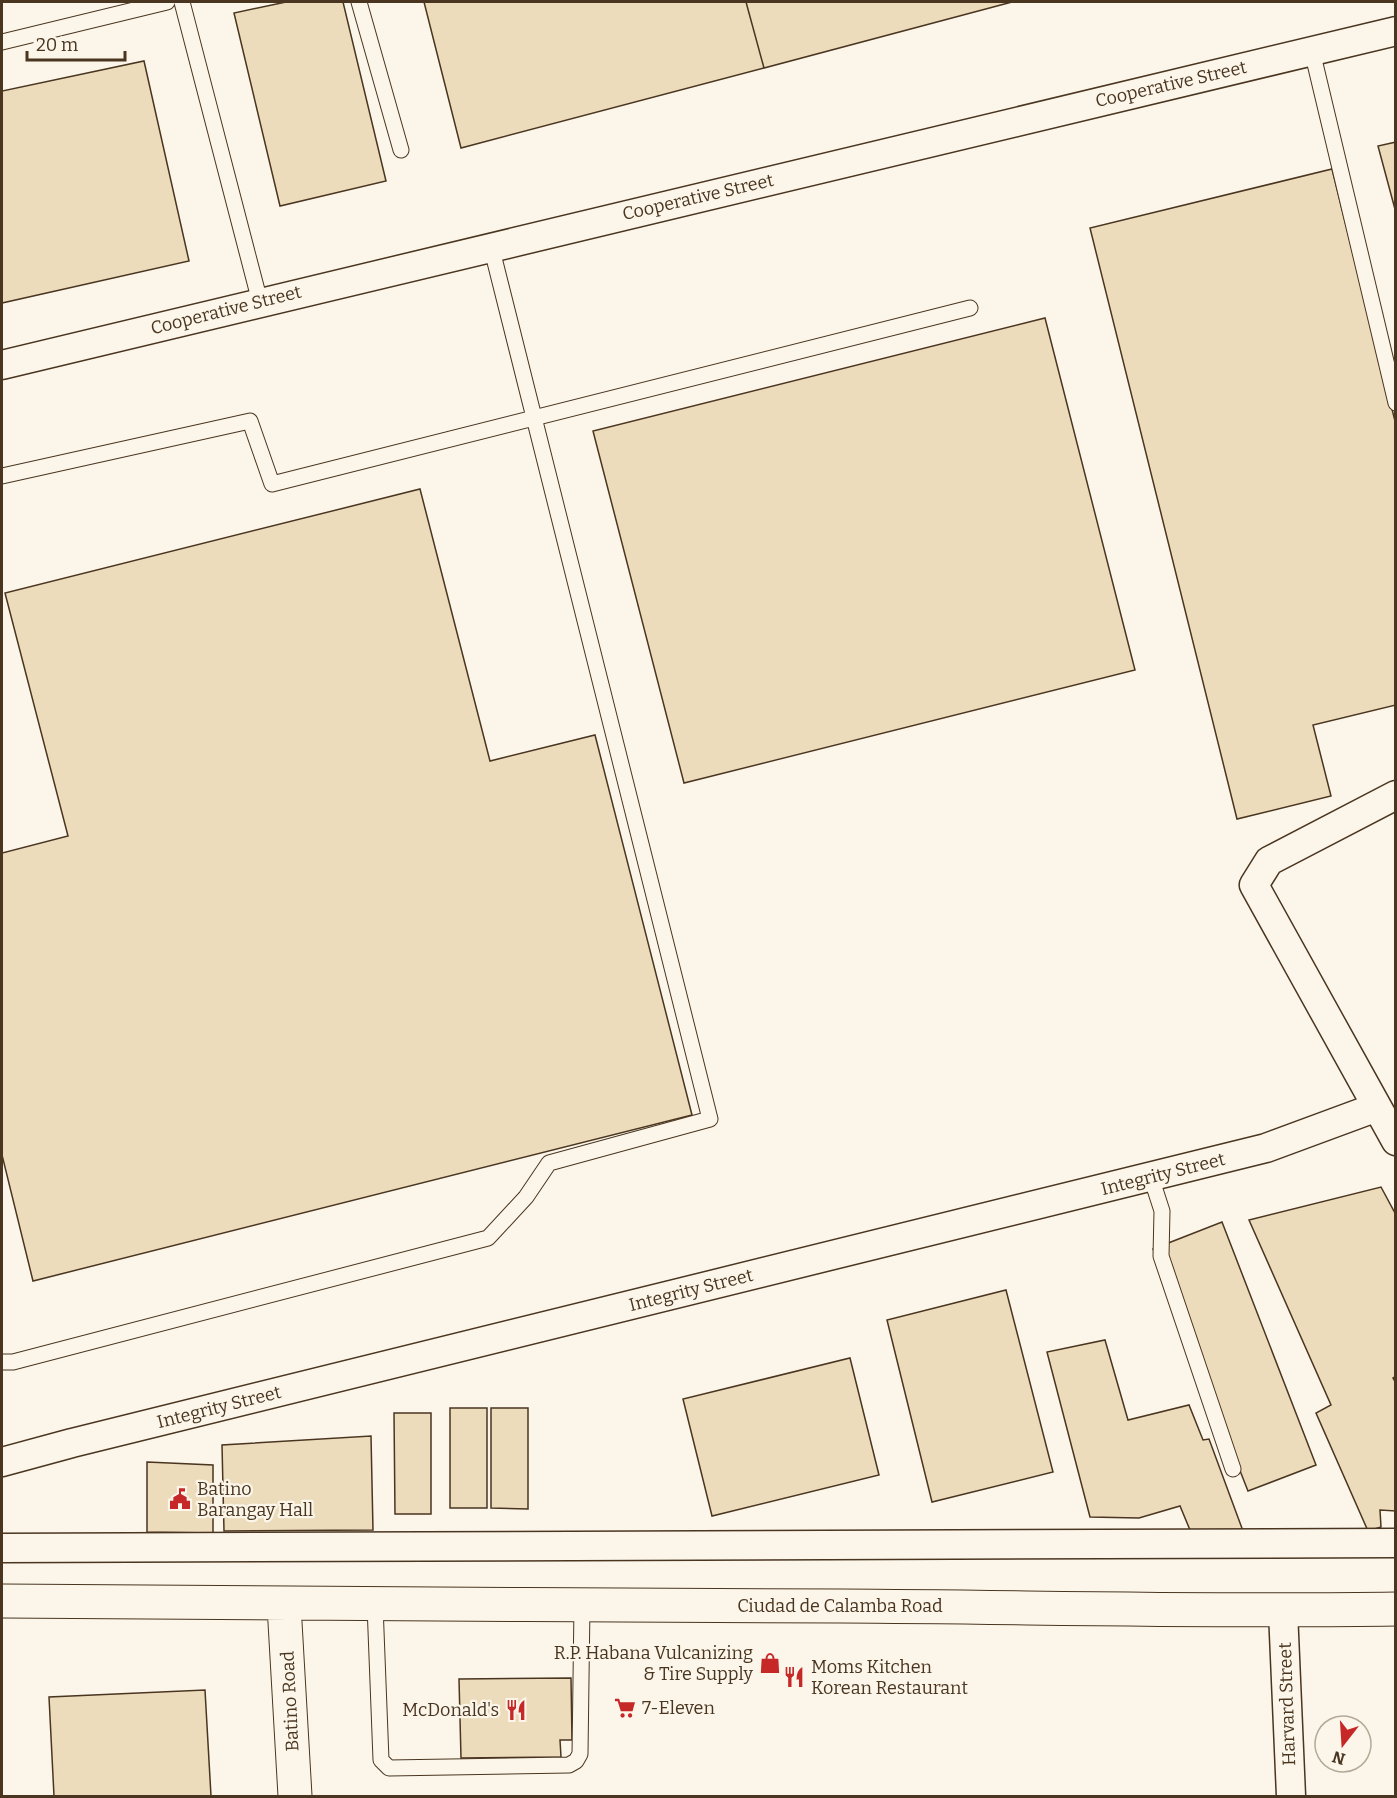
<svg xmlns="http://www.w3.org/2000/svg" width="1397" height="1798" font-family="Bitter,serif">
<rect width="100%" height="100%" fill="#fbf6e9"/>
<path fill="#ecdcbc" stroke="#4a3520" stroke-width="1.5" d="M286,2H343L386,181L280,206L234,13Z
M424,2H746L764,68L461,148Z
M746,2H1012L764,68Z
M144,61L189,261L2,303V91Z
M1396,142V213L1378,146Z
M1332,169L1396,425V705L1313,725L1331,796L1237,819L1090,228Z
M1045,318L1135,670L684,783L593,431Z
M420,489L490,761L595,735L692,1115L33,1281L2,1155V853L68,836L5,593Z
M1381,1187L1396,1215V1376L1393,1378L1396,1383V1511L1380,1510L1381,1527L1368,1531L1316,1413L1331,1405L1249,1220Z
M1222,1222L1316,1465L1248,1491L1153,1249Z
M1006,1290L1053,1472L932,1502L887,1320Z
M1105,1340L1128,1420L1189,1405L1203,1440L1209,1439L1243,1531L1190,1530L1180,1506L1139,1518L1090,1517L1047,1352Z
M850,1358L879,1475L712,1516L683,1399Z
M450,1408H487V1508H450Z
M491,1408H528V1509L491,1508Z
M394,1413H431V1514H395Z
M371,1436L373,1530L224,1531L222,1445Z
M147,1462L213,1465V1533L147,1532Z
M571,1678L572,1740H560L561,1757L461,1758L459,1679Z
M205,1690L211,1796H54L49,1697Z"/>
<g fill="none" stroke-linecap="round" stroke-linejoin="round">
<defs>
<path id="service" d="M182,2L260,302
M359,2L401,150
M2,42L167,2
M1312,51L1396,403
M2,476L250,421L272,484L970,308
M1151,1177L1162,1211L1161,1256L1233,1469
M2,1362H13L488,1238L526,1197L549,1163L710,1119L491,246
M375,1605L381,1760L389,1768L569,1765L576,1761L580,1754L582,1605"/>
<path id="minor" d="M2,365L1396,31
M1396,795L1269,861L1254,885L1396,1141
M2,1462L72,1443L1266,1148L1377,1107
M2,1548L1396,1543
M1283,1611L1291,1796"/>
<path id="secondary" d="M2,1601C282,1605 562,1604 842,1606C1027,1607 1211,1612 1396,1609
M284,1605L295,1796"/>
</defs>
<use href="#service" stroke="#4a3520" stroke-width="17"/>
<use href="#minor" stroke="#4a3520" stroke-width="31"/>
<use href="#secondary" stroke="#4a3520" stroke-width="35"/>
<use href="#service" stroke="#fbf6e9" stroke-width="15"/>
<use href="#minor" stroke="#fbf6e9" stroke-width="28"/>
<use href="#secondary" stroke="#fbf6e9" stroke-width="33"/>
</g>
<defs>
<symbol id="civic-bare" viewBox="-9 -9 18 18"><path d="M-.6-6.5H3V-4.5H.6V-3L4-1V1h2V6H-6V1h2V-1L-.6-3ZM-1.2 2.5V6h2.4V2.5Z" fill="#c62828" stroke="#fbf6e9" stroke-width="2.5" paint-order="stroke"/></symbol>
<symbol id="shop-bare" viewBox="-9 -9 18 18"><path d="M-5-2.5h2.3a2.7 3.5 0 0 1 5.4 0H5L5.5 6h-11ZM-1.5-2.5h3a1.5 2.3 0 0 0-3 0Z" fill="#c62828" stroke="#fbf6e9" stroke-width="2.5" paint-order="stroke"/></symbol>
<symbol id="restaurant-bare" viewBox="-9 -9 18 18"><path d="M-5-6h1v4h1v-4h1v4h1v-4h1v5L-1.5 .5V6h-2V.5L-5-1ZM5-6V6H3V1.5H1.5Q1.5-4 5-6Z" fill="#c62828" stroke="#fbf6e9" stroke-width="2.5" paint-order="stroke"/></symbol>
<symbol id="supermarket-bare" viewBox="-9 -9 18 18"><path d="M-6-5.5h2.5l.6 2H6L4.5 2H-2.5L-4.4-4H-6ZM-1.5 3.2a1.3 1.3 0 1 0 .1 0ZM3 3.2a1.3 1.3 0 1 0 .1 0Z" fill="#c62828" stroke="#fbf6e9" stroke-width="2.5" paint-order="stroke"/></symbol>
</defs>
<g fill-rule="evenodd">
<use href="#civic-bare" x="165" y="1484" width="30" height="30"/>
<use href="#shop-bare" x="755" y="1648" width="30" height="30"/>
<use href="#restaurant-bare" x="779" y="1662" width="30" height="30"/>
<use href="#supermarket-bare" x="610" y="1693" width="30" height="30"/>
<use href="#restaurant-bare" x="501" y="1695" width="30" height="30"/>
</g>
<g text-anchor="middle" stroke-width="4.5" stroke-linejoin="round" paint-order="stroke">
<g font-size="18" fill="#4a3520" stroke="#fbf6e9">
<text transform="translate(1171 84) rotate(-13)" y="6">Cooperative Street</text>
<text transform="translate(698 197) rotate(-13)" y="6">Cooperative Street</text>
<text transform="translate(226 310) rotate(-14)" y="6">Cooperative Street</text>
<text transform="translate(1163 1174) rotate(-14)" y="6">Integrity Street</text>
<text transform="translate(691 1290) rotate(-14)" y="6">Integrity Street</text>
<text transform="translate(219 1407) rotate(-14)" y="6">Integrity Street</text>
<text x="840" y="1612">Ciudad de Calamba Road</text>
<text transform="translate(290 1701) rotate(-93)" y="6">Batino Road</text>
<text transform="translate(1287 1704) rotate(-92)" y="6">Harvard Street</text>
</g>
<g font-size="18" fill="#4a3520" stroke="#fbf6e9" text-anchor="start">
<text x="197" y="1495">Batino<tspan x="197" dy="21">Barangay Hall</tspan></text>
<text x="753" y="1659" text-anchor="end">R.P. Habana Vulcanizing<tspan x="753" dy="21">&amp; Tire Supply</tspan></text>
<text x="811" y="1673">Moms Kitchen<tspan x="811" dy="21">Korean Restaurant</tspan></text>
<text x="642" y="1714">7-Eleven</text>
<text x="499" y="1716" text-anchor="end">McDonald's</text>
</g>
</g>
<rect width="1397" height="1798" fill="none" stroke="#4a3520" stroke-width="6"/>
<g transform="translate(1343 1744) rotate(197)"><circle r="28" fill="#fbf6e9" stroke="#b4a999" stroke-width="1.5"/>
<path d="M0-4.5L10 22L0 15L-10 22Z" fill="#c62828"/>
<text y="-9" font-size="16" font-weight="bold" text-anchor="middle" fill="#4a3520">N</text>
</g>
<path d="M27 51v9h98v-9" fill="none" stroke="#4a3520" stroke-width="3"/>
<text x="36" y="51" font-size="18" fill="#4a3520" stroke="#fbf6e9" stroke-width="4.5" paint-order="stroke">20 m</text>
</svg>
